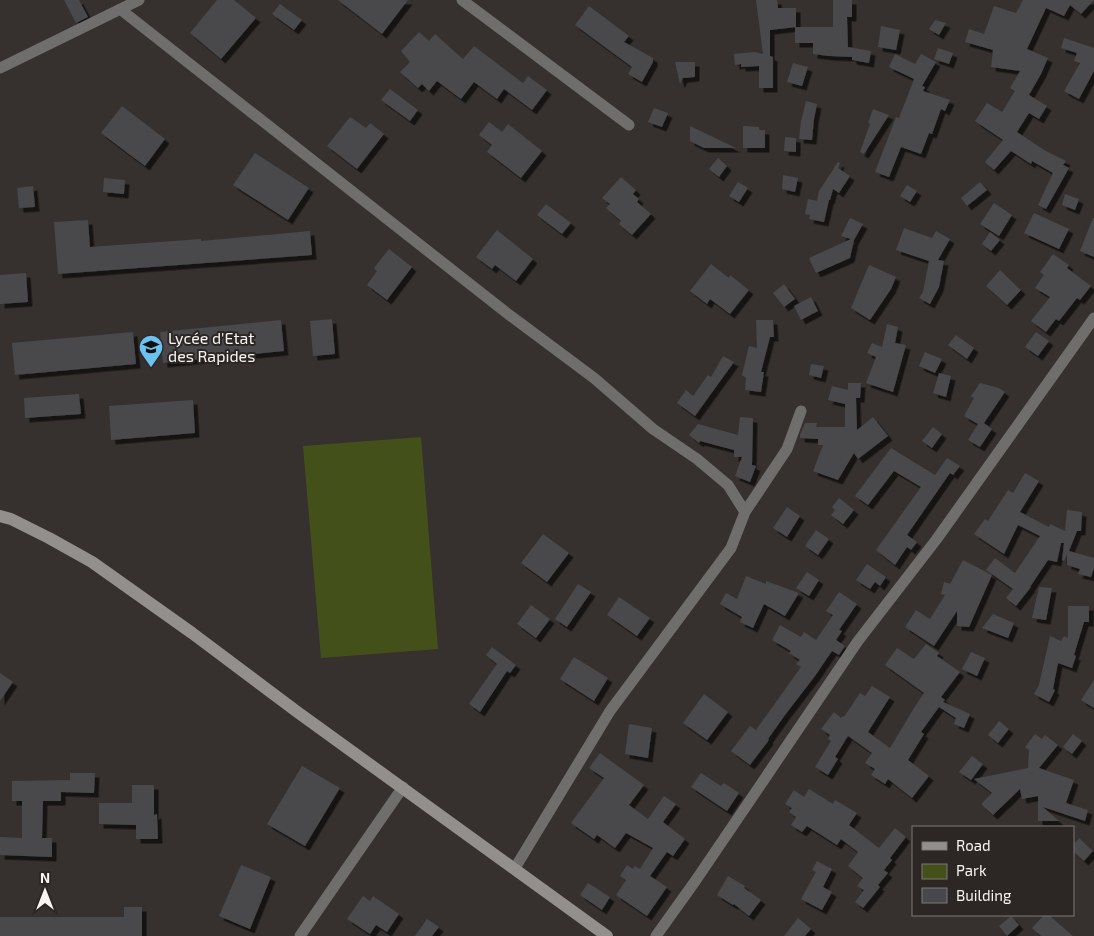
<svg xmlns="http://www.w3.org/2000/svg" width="1094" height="936" font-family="'Exo 2',sans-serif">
<defs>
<filter id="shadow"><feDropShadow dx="4.5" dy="4.5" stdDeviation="0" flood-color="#0009"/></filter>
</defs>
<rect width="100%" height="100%" fill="#36312f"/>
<path fill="#43501a" d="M421,437L438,649L321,658L303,446Z"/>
<path fill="#48484c" filter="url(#shadow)" d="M64,0H79L88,17L76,23Z
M217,0H234L256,18L221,59L190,33Z
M338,0H408L382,34Z
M756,0H777L778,8H796V27L770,30V56L773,57V88H759V66L741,67V64L735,65L734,54L755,52L763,54Z
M833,0H852V17H847L848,47L871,51L869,63L852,60V57L829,56L813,54V43H795V27H833Z
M1023,0H1094L1081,14L1070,5L1064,16L1046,8L1027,49L1048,58L1041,74L1029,95L1047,106L1039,119L1029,113L1017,132L1044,150L1066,161L1063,165L1069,168L1046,209L1038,205L1053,173L1032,161L1031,164L1011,151L994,170L985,162L1003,140L975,121L987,103L1002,112L1015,91L1010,88L1020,71L991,67L993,50L965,42L969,29L984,34L994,6L1016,13Z
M280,4L302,20L294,30L272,14Z
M589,6L629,36L624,42L653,58V62L642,82L628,74L632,67L575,25Z
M935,20L946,23L939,35L929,29Z
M881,26L900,30L896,50L878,47Z
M419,32L429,41L435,34L463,59L474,46L523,83L528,76L547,90L532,110L504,89L497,99L474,82L461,99L437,81L429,91L422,84L418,88L400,72L410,62L401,51Z
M1064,38L1094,48V71L1079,99L1064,91L1080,63L1074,61L1077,53L1061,48Z
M938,48L953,53L949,64L934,59Z
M895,54L915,64L921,54L936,62L922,86L925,87L923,91L950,100L945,111L941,109L932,134L929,133L921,154L901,147L889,177L875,172L896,117L899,118L914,79L889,67Z
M675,62H695V77L683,78L680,84Z
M793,63L808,67L802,86L787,82Z
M390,89L418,110L410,121L381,100Z
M806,101L817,104L814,119L812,140L799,139L801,121Z
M122,106L165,139L145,166L101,133Z
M654,108L668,113L662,127L648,122Z
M873,109L889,115L864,154L860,152L870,124L868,123Z
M350,117L366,128L370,123L384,134L357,169L327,146Z
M489,122L502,132L508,124L542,151L521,178L487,152L492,145L479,135Z
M690,126L736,148H704L690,141Z
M743,126L759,127V130H765V148H743Z
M785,137L796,138V152L784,151Z
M255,153L309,188L288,220L233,185Z
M718,158L727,166L719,177L709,169Z
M838,162L840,163L838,168L850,176L839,193L833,189L830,200H829L824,222L809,219L810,215L805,214L808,199L817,201L819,191Z
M783,175L798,178L795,192L782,189Z
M621,177L636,190L633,194L639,199L637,202L651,214L632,235L619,224L621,221L606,208L610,204L602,198Z
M104,178L125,180L124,194L103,192Z
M738,182L748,188L739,202L729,196Z
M980,182L987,190L967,206L961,198Z
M907,185L917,191L910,202L900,196Z
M33,186L35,207L19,208L17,188Z
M1065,194L1079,199L1075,210L1062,205Z
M994,203L1012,215L999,236L980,224Z
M546,204L571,223L562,234L537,215Z
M1034,213L1069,229L1059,249L1024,233Z
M850,218L863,224L854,240L850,258L816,273L809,258L851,239L841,236Z
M1093,218H1094V257L1080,251Z
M88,220L90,247L201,239V241L310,231L312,255L58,274L54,222Z
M904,228L932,238L936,231L950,239L938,260L944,261L939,287L930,304L919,298L923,292L929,261L896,250Z
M497,230L533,259L516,281L495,265L492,269L476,257Z
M990,232L1000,240L991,251L982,244Z
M389,249L412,267L387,300L367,285L377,271L374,268Z
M1053,254L1069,265L1067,268L1091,286L1080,300L1077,298L1059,321L1056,319L1046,332L1031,321L1050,297L1035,288L1044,275L1040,272Z
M711,264L729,278L730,275L749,290L730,314L710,299L707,304L690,291Z
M869,265L896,277L891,289L870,320L851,308Z
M1000,270L1021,290L1007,305L986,286Z
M26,273L28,302L0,304V275Z
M784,284L795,299L784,307L773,293Z
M811,297L818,311L801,320L794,306Z
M332,319L335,354L313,356L310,321Z
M281,320L284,351L163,363L160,332Z
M756,320H773L774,337H770L761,372H764L761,392L745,390L746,378L742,375L749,346L757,348Z
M887,324L898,327L895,343L906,345L893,392L866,383L876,357L867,353L872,343L882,347Z
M133,332L136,364L15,375L12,343Z
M1036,332L1049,341L1038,356L1025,347Z
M956,335L974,348L967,359L948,345Z
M925,352L942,359L935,373L919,366Z
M723,356L734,362L695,416L677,403L686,390L693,396L708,375L711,377Z
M811,364L824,366L821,378L809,375Z
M939,373L951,376L946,397L933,393Z
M848,383H861L860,398H856L857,430L873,417L888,436L858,459L854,453L838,480L813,471L823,445H818V439L800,438V435L805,423H817L816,427H845V404L828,400L832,386L848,390Z
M980,383L999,388L1005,392L984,423L992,429L980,447L968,440L978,424L964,416L974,398L971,396Z
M79,394L81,414L25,418L24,398Z
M193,400L195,433L111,440L109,406Z
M740,417L753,418L752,465L756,466L750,482L735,476L742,457H734V450L700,441L699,443L689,435L698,424L738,435Z
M933,427L942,434L932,448L922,441Z
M891,448L935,475L947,458L960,466L953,475L950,473L907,535L917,542L911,550L907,547L895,565L876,550L921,487L894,471L868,505L855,496Z
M1025,473L1039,481L1020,512L1049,527L1050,524L1065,531L1067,510L1082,512L1081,531H1077L1069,551L1094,558V568L1091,577L1078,574L1080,569L1067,565V554L1064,561L1062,560L1064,543H1061L1057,562L1048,560L1030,587H1031L1016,606L1006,598L1013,589L986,570L995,558L1015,573L1040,536L1018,525L1004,554L974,534L985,519L988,521L1008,490L1013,493Z
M839,498L854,510L843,524L831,515L835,510L832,507Z
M787,507L800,516L787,537L773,528Z
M816,530L829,539L818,555L805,546Z
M543,534L569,553L547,582L521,563Z
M963,560L992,575L969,627L957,626V611L934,646L905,627L916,610L930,619L945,595L941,594L944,582L950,584Z
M867,564L886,577L880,586L875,582L870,589L856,580Z
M807,572L819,580L809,596L796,588Z
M746,576L766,584V581L799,593L785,616L764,604L753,628L740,622L742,617L720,604L726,593L737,599Z
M578,584L591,592L567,627L555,619Z
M1039,587L1052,588L1046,620L1032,618Z
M839,592L857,604L839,630L842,631L836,640L845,646L839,655L832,651L815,676L785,715L768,739L769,740L750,765L731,751L750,726L756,730L801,667L796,664L800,660L789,653L791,651L772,640L780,625L801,637L804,632L816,640L833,615L826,611Z
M619,597L650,618L637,636L607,615Z
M531,605L550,619L536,638L517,624Z
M1068,606H1089V622H1084L1074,655L1076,656L1072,668L1058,663L1053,689L1055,690L1049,702L1034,694L1039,685L1050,636L1061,641L1064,636L1068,638Z
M993,614L1014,623L1008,638L982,628Z
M926,644L939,653L937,656L960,672L941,697L945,700L943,702L970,714L964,728L954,724L956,718L939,707L921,732L924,734L908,760L929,776L912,798L888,779L885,784L871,775L875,769L865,763L872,753L848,736L835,757L838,759L828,775L815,767L831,741L828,739L830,735L821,729L834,712L841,718L843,716L844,717L860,693L865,696L872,686L890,697L868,732L890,748L914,708L924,693L885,665L897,648L914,659Z
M492,647L516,665L510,673L507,671L480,712L469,704L497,664L486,655Z
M971,652L985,658L977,676L962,669Z
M574,657L608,678L594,701L560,679Z
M0,673L13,682L0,701Z
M1094,680V708L1081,700Z
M704,694L728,712L707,740L683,723Z
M999,721L1009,729L998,743L988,735Z
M629,724L652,728L648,758L625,754Z
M1035,734L1042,739L1045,735L1058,745L1039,768L1074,780L1066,803L1088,810L1085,821L1043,807L1059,821H1038V796L1022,799L1020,789L993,815L981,804L992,793L974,779L1028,768L1029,750L1025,747Z
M1073,734L1082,741L1072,754L1063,747Z
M600,753L644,785L629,805L648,819L664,796L676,804L663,822L685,839L673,856L667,852L650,876L667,887L647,916L616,895L626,880L620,876L627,865L633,869L635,866L640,869L653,848L626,833L615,848L597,835L594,839L571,823L604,778L589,768Z
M972,756L983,764L971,780L959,772Z
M302,766L340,788L305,846L267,824Z
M70,773H95L94,793L61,792V801H43L42,838H52V857L0,855V837L22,838V801H12V781L70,780Z
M701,773L721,786L724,783L739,793L727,811L691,787Z
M132,785H154V815L157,814L158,839H136V825L99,824V803H132Z
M809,789L833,804L835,800L857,813L849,825L879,848L895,828L906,837L890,858L892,860L884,870L888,873L878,885L880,887L863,908L855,902L864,890L857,886L863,878L848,866L858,852L841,839L837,845L807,826L802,832L791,825L796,817L789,812L792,808L785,804L794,790L804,797Z
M1079,838L1093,851L1084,861L1073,851V845Z
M817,861L832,869L823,887L832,892L822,910L801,899L816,872L812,870Z
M241,865L271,877L250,929L219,916Z
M728,876L745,886L744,888L761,900L749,916L734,904L733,905L717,895Z
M588,883L610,897L602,910L580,895Z
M363,896L370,901L373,896L399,914L387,932L376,925L370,934L347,919Z
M124,907H142V936H0V917H124Z
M1044,915H1049L1073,936H1041L1032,928Z
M1011,916L1019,925L1007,936L999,926Z
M798,918L811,929L805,936H784Z
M427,919L439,927L432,936H415Z"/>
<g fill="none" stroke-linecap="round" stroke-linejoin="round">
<path stroke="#706e6c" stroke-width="11" d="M462,0L629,125
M120,9L508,314L594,378L653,429L697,459L728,485L745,512
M0,68L139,0
M515,868L610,711L731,548L745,512L787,449L801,411
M300,936L403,787
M656,936L696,880L858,641L936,540L1094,318"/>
<path stroke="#928f8c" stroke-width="12" d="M0,516L11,519L49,538L92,562L192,633L296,711L607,936"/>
</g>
<defs>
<symbol id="school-pin" viewBox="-11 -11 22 30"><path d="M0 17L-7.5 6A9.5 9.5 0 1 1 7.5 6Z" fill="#6bc3f2" stroke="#2c2725"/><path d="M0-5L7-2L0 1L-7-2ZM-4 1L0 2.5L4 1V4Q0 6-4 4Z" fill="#111"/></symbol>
</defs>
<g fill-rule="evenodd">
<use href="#school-pin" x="137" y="333" width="28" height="38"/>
</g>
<g text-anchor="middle" stroke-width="4" stroke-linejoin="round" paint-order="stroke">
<g font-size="16" fill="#f7f4f2" stroke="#2c2725" text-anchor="start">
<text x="168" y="344">Lycée d'Etat<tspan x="168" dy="18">des Rapides</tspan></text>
</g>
</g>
<rect x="912" y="826" width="162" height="90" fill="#2c2725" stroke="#7d7977"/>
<rect x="922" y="842" width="25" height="8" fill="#928f8c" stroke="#7d7977"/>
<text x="956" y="851" font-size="15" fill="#f7f4f2">Road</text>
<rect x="922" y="864" width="25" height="15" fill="#43501a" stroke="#7d7977"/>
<text x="956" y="876" font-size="15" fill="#f7f4f2">Park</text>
<rect x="922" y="888" width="25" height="15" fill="#48484c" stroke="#7d7977"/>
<text x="956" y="901" font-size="15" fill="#f7f4f2">Building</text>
<g transform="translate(45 891)" stroke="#2c2725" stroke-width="4" paint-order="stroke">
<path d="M0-4L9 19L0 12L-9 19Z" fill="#f7f4f2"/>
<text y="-8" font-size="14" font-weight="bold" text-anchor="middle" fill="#f7f4f2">N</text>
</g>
</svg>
